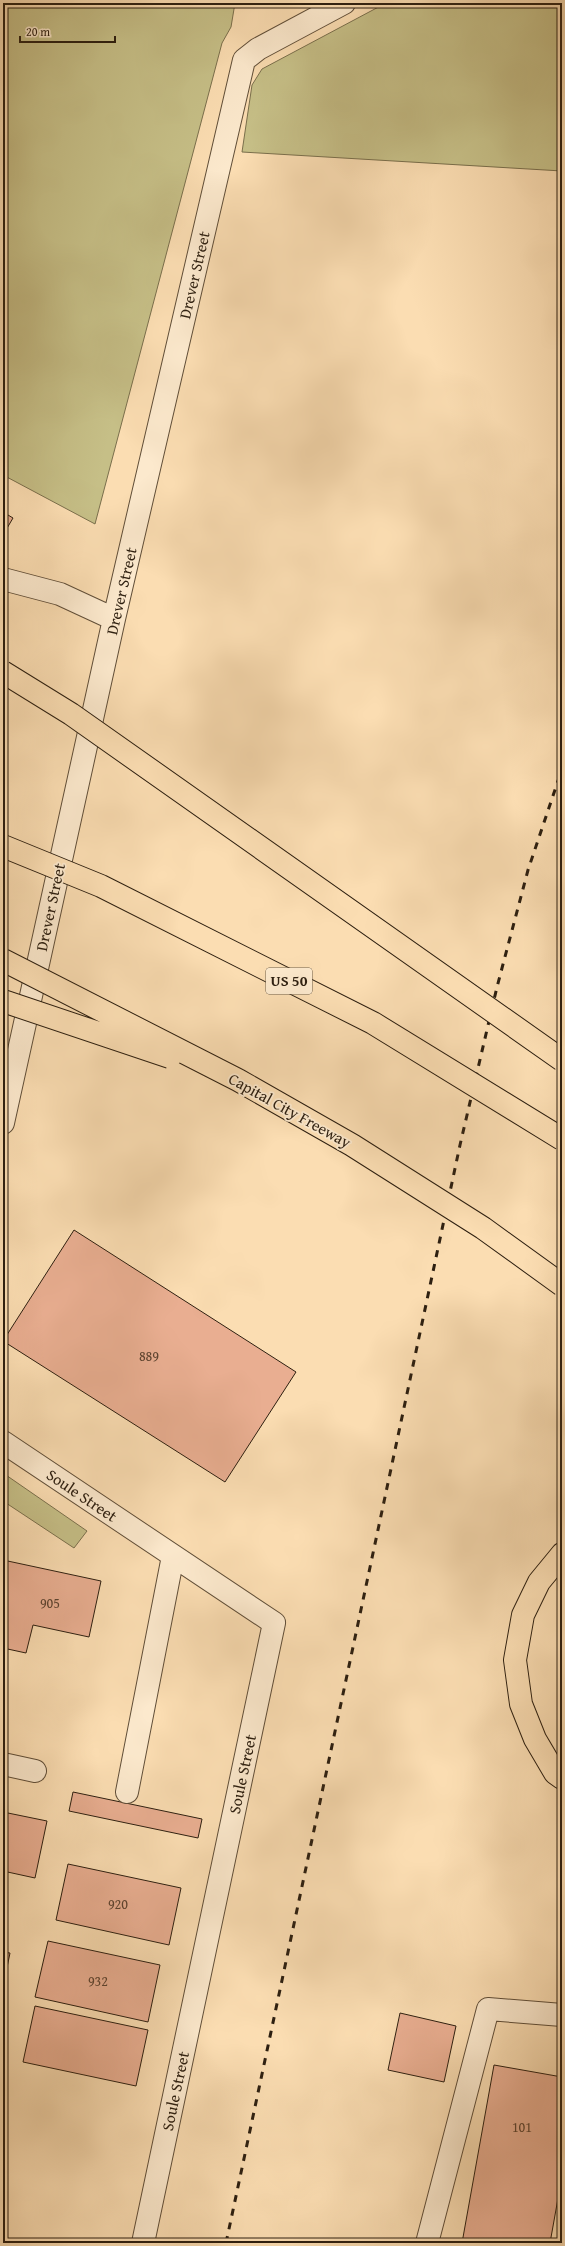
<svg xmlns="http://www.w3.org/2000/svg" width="565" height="2246" font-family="'Gentium Book Plus',serif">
<rect width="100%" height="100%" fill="#fbddb2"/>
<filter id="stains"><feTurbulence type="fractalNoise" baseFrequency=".005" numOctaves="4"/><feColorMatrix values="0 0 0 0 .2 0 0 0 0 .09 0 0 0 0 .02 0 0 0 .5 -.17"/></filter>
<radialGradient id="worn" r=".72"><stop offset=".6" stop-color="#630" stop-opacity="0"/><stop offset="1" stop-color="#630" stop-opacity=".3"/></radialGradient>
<path fill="#c6bf87" stroke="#7a6f4c" d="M3,3H235L231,27L222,43L95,524L3,475Z
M386,3H562V171L242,152L252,85L262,69Z
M3,1473L87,1531L74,1548L3,1501Z"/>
<path fill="#e9ae91" stroke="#2d1f10" d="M3,512L13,518L3,535Z
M74,1230L296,1372L225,1482L3,1341Z
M3,1560L101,1581L89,1637L33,1625L26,1653L3,1648Z
M73,1792L202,1819L198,1838L69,1811Z
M3,1812L47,1821L35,1878L3,1871Z
M68,1864L181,1888L169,1945L56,1920Z
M48,1941L160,1965L148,2022L35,1997Z
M3,1952L10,1953L3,1987Z
M35,2006L148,2030L136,2086L23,2062Z
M400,2013L456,2026L444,2082L388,2070Z
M494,2065L562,2077V2176L550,2243H462Z"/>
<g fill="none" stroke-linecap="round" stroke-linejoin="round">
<defs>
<path id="minor" d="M3,579L60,594L114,619
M3,1123L114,619L244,60L258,49L344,3
M3,1442L274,1623L143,2243
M3,1764L35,1771
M127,1792L173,1556
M427,2243L488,2009L562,2015"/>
<path id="highway" d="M562,1554L539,1582L523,1615L515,1660L521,1704L535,1739L555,1773L562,1778"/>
</defs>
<use href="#minor" stroke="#604e38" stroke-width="24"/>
<use href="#highway" stroke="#2d1f10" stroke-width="24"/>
<use href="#minor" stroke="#fce9cd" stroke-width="22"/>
<use href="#highway" stroke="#fbddb2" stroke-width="22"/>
<path stroke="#2d1f10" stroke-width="3" stroke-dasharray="7 7" stroke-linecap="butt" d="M226,2243L460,1145L497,987L528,870L562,769"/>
<defs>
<path id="highway-bridge" d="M3,672L71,714L562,1060
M3,846L101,886L373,1023L562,1139
M3,960L238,1080L352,1145L483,1228L562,1285
M3,1001L170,1057"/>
</defs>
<use href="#highway-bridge" stroke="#2d1f10" stroke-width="24" stroke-linecap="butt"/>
<use href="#highway-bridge" stroke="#fbddb2" stroke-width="22"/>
</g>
<g text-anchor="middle" stroke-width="3.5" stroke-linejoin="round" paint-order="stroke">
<g font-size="14" fill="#5c4330">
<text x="149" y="1361">889</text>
<text x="50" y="1608">905</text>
<text x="118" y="1909">920</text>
<text x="98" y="1986">932</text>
<text x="522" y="2132">101</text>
</g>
<rect fill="#fce9cd" stroke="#6b5c49" stroke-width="1" x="266" y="968" width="46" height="26" rx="3"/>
<g font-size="15" font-weight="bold" fill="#2d1f10">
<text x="289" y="986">US 50</text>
</g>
<g font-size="16" fill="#2d1f10" stroke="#fce9cd">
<text transform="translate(194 275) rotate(-77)" y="6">Drever Street</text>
<text transform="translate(121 591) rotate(-77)" y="6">Drever Street</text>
<text transform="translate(50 907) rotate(-78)" y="6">Drever Street</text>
<text transform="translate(290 1110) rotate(29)" y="6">Capital City Freeway</text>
<text transform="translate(82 1495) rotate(34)" y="6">Soule Street</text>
<text transform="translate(242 1774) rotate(-78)" y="6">Soule Street</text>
<text transform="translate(175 2091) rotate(-78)" y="6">Soule Street</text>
</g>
</g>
<rect width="565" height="2246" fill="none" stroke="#fbddb2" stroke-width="16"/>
<rect x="4" y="4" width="557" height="2238" fill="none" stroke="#2d1f10" stroke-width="2"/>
<rect x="8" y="8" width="549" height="2230" fill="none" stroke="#2d1f10"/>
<path d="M20 36v6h95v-6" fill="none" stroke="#2d1f10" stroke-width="2"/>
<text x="26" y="36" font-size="12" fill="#2d1f10" stroke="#fce9cd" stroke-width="3" paint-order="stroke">20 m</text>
<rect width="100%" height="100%" filter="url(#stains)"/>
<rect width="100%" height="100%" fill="url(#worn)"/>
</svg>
